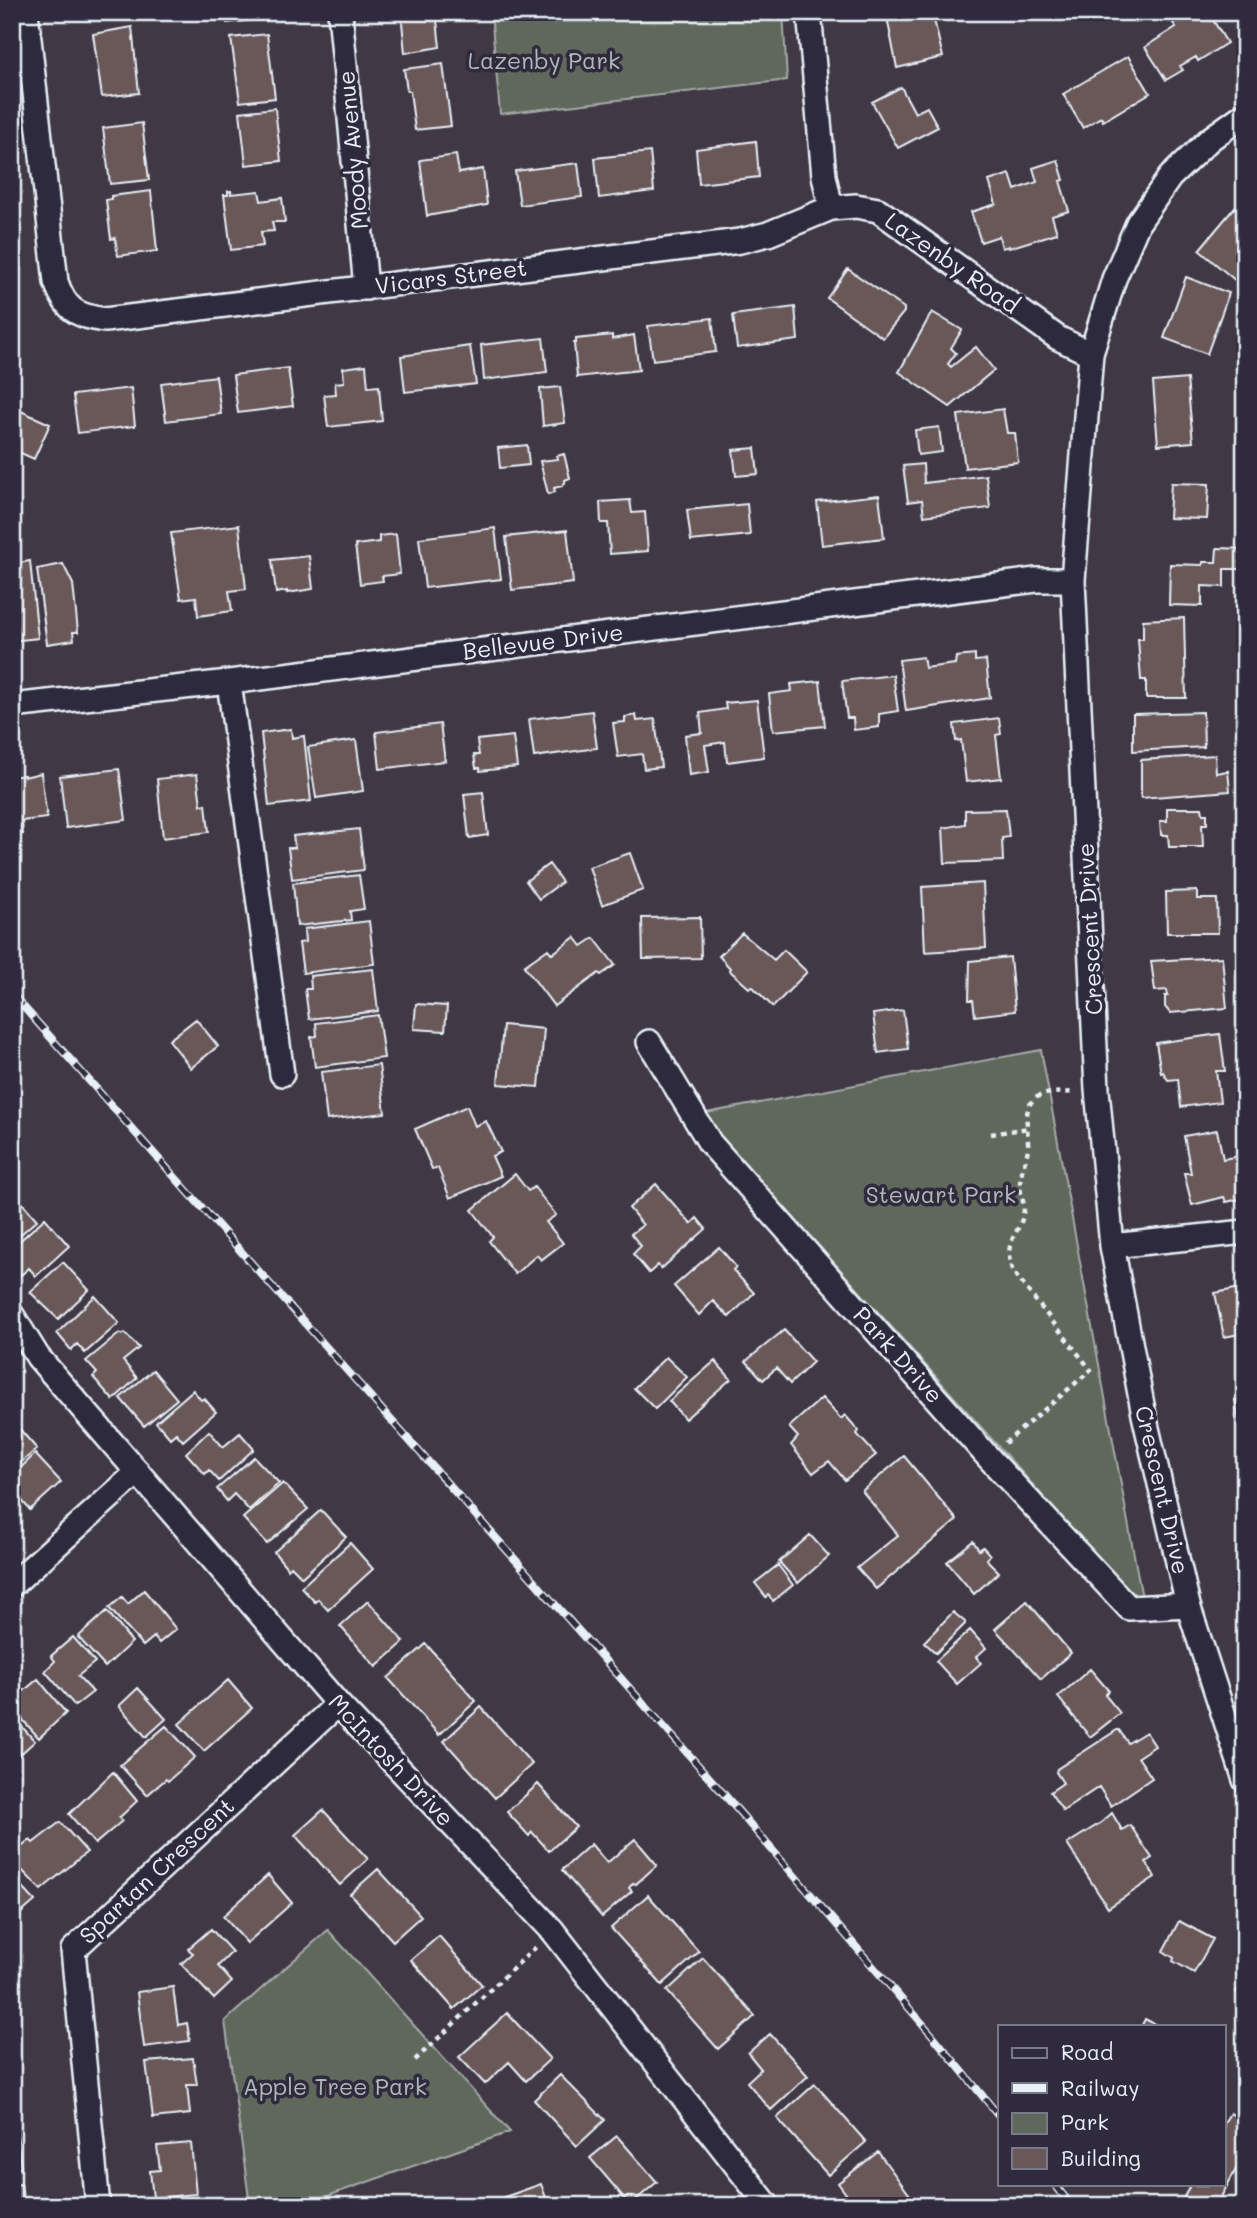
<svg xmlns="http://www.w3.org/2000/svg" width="1257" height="2218" font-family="Mali,sans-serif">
<rect width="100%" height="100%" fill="#413845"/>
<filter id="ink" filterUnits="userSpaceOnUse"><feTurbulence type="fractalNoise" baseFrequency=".0143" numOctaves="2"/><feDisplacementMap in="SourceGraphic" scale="14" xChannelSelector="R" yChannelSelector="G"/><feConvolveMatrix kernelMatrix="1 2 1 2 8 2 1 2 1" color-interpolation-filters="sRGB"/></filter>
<g filter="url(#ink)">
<path fill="#60675b" stroke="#a4acaa" stroke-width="2" d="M491,12H783L787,80L500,114Z
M1041,1050L1144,1609L701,1114Z
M328,1930L510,2132L299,2206H250L225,2021Z"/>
<path fill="#6a5858" stroke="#e8f1f8" stroke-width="2" d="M226,12H261L262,19L227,23Z
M401,12H436L440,47L405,53Z
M886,12H932L943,57L897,68Z
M1131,12H1153L1137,22Z
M1189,12H1208L1227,43L1198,61L1196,57L1180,66L1183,70L1166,80L1145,47L1176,27L1173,23Z
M1233,12H1245V28L1242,30Z
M132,27L139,93L102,97L93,34Z
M267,34L275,98L240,102L231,38Z
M1128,56L1150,93L1103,121L1101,117L1083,128L1063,94Z
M443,64L451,126L415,130L410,91H407L404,69Z
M901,87L915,113L927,107L938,127L898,148L872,102Z
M275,108L281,161L246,165L240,112Z
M142,123L149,180L110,184L103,128Z
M756,141L759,177L699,184L696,149Z
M650,152L654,191L599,198L595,158Z
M456,155L459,173L483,169L487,205L427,216L420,160Z
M1058,160L1064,180L1060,181L1069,211L1052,216L1057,233L1009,248V246L1002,248L999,236L981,242L971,212L996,204L989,181L1010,174L1015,190L1037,182L1033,168Z
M578,163L582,197L520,205L515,171Z
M151,191L157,251L118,256L115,238L111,239L106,200L111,199V196Z
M228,191H231V194L259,191L261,201L282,198L285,222H272L274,231L261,232L263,246L231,250L224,195H228Z
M1235,207L1245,215L1243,287L1199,250Z
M848,269L904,308V312L883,338L827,298Z
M1186,277L1229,293L1207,354L1164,338Z
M795,307L798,340L737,348L733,315Z
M932,312L962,330L951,348L956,353L948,364L951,367L976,347L994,370L950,407L899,372Z
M712,318L716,352L653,360L648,326Z
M612,335V339L634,335L639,370L577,377L574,343H576V339Z
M543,338L547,372L484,380L481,345Z
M470,346L476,384L405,392L401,356Z
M366,365L368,387L379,386L382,421L328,427L324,395L336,394L335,383L344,382L343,368Z
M288,368L293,406L238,413L233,375Z
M216,376L221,414L166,421L161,383Z
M1187,379L1193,442L1158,445L1153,382Z
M560,387L565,423L543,426L540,389Z
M131,388L135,426L78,433L73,395Z
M12,407L50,424L34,459L12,449Z
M1003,409L1007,433H1015L1018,462L965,468L958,415Z
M939,427L942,452L918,455L915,430Z
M527,445L529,465L500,468L498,448Z
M755,448L758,474L736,476L733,450Z
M564,454L570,478L565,480V483L562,486L554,488L555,492L548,494L540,461L558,459L557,456Z
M923,464L924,483L986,475L990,508L924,516L922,500L908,502L903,466Z
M1171,483L1209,484L1207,519L1169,518Z
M879,495L884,538L822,545L817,502Z
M630,500L632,513L645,512L648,551L610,554L608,523H601L600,502Z
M747,504L750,535L691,541L687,510Z
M239,525L246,589L229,591L232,611L198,616L196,597L181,599L171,533Z
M495,528L501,579L425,588L419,538Z
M567,530L573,583L512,590L506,537Z
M396,534L400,574L382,576L383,581L360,584L355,545L379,542V536Z
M1217,548L1245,549V569H1224V587L1202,586V606L1169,605L1170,564L1203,565V562H1216Z
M309,556L313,589L287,593V591L276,593L272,560Z
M30,561L38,638L12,641V564Z
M63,564L73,584L78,632H73L74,640L47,644L37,569Z
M1184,618L1186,698H1146V680H1141L1138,639H1143V620Z
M975,655V661L986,660L990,698L906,711L899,660L923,657L925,668L955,664L956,657Z
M893,675L898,711L879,714V727L854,730L853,718H847L842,681Z
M820,681L825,726L773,731L769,694L792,691L791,684Z
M757,700L764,757L727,762L725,742L705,745L709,772L689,775L685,735L702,733L700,713L726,709L725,703Z
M592,711L597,748L534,757L529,719Z
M1203,712L1204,747L1133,751V714Z
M636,715L637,721L655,719L661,767L644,769L642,754L618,757L613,723L625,722V717Z
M999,718L1001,734L996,735L1001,778L966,782L961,740L956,741L954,724Z
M440,724L445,761L380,769L376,732Z
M291,729L292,738L304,736L311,801L269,806L261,733Z
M513,736L517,767L480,771V768H476L474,755H479L477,740Z
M356,740L363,791L316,798L308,747Z
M1215,755L1216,773L1228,771L1230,791L1141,798V760Z
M119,769L126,820L66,828L60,776Z
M41,773L47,818L22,821L23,834L12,835V777L24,775V777Z
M197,774L201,805L206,804L209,832L163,838L157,779Z
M483,792L488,835L469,838L464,794Z
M1167,808H1202L1203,814H1207V824H1202L1203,847H1169L1168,835H1161V833L1160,821H1167Z
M1006,809L1009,837L1002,838L1003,861L945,863L943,828L965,824V810Z
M359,829L364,870L292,879L288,848H295L293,836Z
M630,853L643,890L602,905L589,867Z
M549,864L562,882L539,899L526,881Z
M359,875L364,909L350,911L351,920L297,926L293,883Z
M983,883L986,948L925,952L922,887Z
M1197,891V899H1217L1218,933H1167L1166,892Z
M700,917L701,958L643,959L642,918Z
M369,921L374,964L303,973L299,943L305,942L304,929Z
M742,933L774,960L784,950L807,972L773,1007L752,986L749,988L729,970L730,968L719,956Z
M575,937L582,946L594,938L615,965L601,975L599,973L554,1006L524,966L548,949L552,954Z
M1010,957L1015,1011L975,1016L973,1000H969L970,961Z
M1222,957L1227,1008L1170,1013L1165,1007V996H1168L1167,990L1155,991L1151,961Z
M373,969L378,1011L309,1019L305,989H311L310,976Z
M416,1004L447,1006L445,1031L414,1029Z
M903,1010L908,1049L878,1053L873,1014Z
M378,1015L384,1058L315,1067L311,1037L317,1036L316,1023Z
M196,1019L218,1046L191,1068L169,1040Z
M503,1025L544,1029L539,1087L498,1084Z
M1220,1034L1225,1071H1216L1220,1102L1181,1107L1178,1079L1168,1080L1163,1072L1161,1073L1156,1043Z
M379,1065L385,1113L327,1120L321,1072Z
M467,1106L475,1126L486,1121L501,1152L492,1156L501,1176L450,1198L438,1168L432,1169L415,1129Z
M1217,1130L1223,1159L1245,1155V1198L1226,1202L1224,1197L1192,1205L1184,1173H1191L1184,1136Z
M515,1174L528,1191L534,1187L556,1215L546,1222L563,1243L541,1260L537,1255L515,1274L489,1241L493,1237L472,1210Z
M656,1184L691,1224L697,1218L706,1229L661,1269L658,1265L649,1273L633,1254L641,1246L631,1234L643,1225L629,1208Z
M12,1191L37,1220L12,1242Z
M45,1218L69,1246L36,1276L29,1268L21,1275L12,1265V1253L15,1250L13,1247Z
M719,1247L736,1267L733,1270L754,1293L729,1317L713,1301L699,1315L674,1286Z
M63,1262L89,1290L58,1319L30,1292Z
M1245,1287V1333L1224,1337L1215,1293Z
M95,1296L119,1323L85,1353L77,1344L71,1350L57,1333Z
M784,1330L813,1362L790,1384L776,1368L763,1380L746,1361Z
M120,1333L122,1335L125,1333L139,1348L123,1361L137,1378L113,1400L93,1377L97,1373L86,1361Z
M666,1357L687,1377L655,1409L634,1388Z
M715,1361L731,1379L685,1419L669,1401Z
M153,1370L177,1399L144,1426L120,1398Z
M193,1390L201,1400L204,1398L216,1412L183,1441L176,1433L170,1438L156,1422Z
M822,1398L841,1419L845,1415L859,1431L857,1434L876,1455L845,1480L829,1461L813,1473L791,1445L798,1437L789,1427Z
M1245,1399V1432L1241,1433L1235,1400Z
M16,1425L37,1449L12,1470V1426Z
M209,1431L223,1447L240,1433L254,1449L219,1481L209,1470L205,1474L186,1453Z
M35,1454L61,1482L30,1510L12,1489V1476Z
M904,1456L957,1520L876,1589L857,1568L898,1535L862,1491Z
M254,1457L279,1483L249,1510L234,1494L227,1501L217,1489Z
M283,1483L308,1509L267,1544L243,1518Z
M321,1510L346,1537L302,1577L291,1566L288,1569L274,1552Z
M810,1535L829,1556L798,1583L779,1562Z
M973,1541L979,1550L983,1547L990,1555L987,1559L989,1562L999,1572L974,1594L947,1562Z
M350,1543L373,1569L328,1610L318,1599L315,1602L301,1587Z
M778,1565L793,1585L773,1601L768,1595L766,1597L755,1583Z
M144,1590L176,1629L159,1643L154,1637L143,1646L109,1608L122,1597L128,1604Z
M368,1601L404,1642L376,1667L340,1626Z
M1027,1601L1071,1653L1041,1679L995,1629Z
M107,1611L132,1642L105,1667L78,1637Z
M953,1612L965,1622V1624L936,1653L924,1642Z
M970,1630L986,1648L976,1657L981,1663L957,1684L936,1661Z
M73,1637L95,1662L78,1676L93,1692L75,1706L45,1671L55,1661L51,1656Z
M426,1644L476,1701L439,1735L388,1678Z
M1090,1669L1109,1691L1105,1695L1120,1713L1090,1737L1058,1697Z
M38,1679L66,1713L39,1738L12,1708L22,1696L20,1694Z
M228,1680L252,1708L204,1751L179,1724Z
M138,1688L166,1719L146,1737L119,1706Z
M481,1707L532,1764L495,1798L444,1741Z
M12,1716L35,1741L14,1760L16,1763L12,1767Z
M166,1726L195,1757L168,1781L166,1779L147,1795L120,1765Z
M1117,1730H1119L1128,1743L1146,1732L1155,1746L1138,1757L1152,1778L1111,1806L1099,1787L1063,1811L1050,1792L1063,1783L1056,1772L1057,1769Z
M113,1772L137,1801L119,1818L122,1821L95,1844L69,1814Z
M538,1784L576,1827L549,1851L532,1832L529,1836L507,1812Z
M323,1810L368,1859L340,1885L295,1835Z
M1112,1813L1122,1830L1130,1825L1152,1858L1146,1862L1155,1877L1108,1908L1067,1844L1102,1822Z
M60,1822L87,1852L41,1890L15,1863L17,1861L12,1855L30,1840L33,1843Z
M635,1839L657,1865L636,1884L633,1883L629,1888L632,1891L602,1917L562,1870L591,1844L607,1863Z
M378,1869L421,1916L393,1941L350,1894Z
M268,1875L292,1903L247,1943L223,1916Z
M12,1876L35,1901L12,1921Z
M648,1895L699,1952L662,1985L611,1928Z
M1179,1921L1213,1939L1194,1973L1173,1961L1174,1958L1163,1951Z
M211,1929L232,1952L218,1966L232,1982L214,1999L181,1964L193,1953L188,1949Z
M439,1936L482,1985L454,2009L411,1960Z
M703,1958L755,2016L718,2049L667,1991Z
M1245,1976V1997L1236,1992Z
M173,1987L178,2025L187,2023L190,2041L144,2047L137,1992Z
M507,2013L550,2059L526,2081L509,2062L485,2084L459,2057Z
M1145,2019L1160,2027H1141Z
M770,2034L808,2076L771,2110L747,2082L761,2069L748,2053Z
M193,2058L197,2085H187L190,2114L153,2118L146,2062Z
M560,2075L605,2120L577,2146L534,2100Z
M815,2084L866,2142L828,2175L777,2118Z
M12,2107H14L21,2168L12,2169Z
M1230,2113L1245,2121V2153L1216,2206H1186L1181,2203L1190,2185H1224V2123Z
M617,2136L657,2182L630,2205L590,2158Z
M191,2143L196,2194L153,2198L150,2171L160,2170L157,2146Z
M878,2152L918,2206H855L838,2183Z
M21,2184L24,2206H12V2185Z
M541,2184L549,2206H483L482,2205Z
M468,2200L470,2206H452Z"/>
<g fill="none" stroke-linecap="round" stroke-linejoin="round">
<defs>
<path id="street" d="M26,12L56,282C66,310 76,316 105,320L740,241L768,234L831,208
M340,12L366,288
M809,12L824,176L831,208L856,206L878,210L1058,338L1091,354
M1245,114L1210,139L1170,177L1138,223L1114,279L1091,354L1073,580L1097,1090L1112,1246L1144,1415L1188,1605L1245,1780
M229,682L282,1074
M12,706L229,682L1036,580H1073
M649,1042L710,1143L988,1457L1129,1608L1188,1605
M1112,1246L1245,1232
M12,1315L38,1357L338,1704L553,1931L768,2206
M12,1585L138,1472
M98,2206L73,1950L338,1704"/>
</defs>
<use href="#street" stroke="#e8f1f8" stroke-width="28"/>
<path stroke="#e8f1f8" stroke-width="4.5" stroke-dasharray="5 5" stroke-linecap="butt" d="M762,12L771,18L788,19
M991,1134L1028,1128
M1005,1443L1091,1370L1013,1272C1000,1238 1024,1234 1024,1206C1023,1199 1020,1192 1020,1184C1020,1171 1027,1160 1028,1147C1029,1133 1022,1112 1033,1100C1042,1091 1063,1093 1075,1092
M415,2060L537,1946"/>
<use href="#street" stroke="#2f2a3d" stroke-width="23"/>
<defs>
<path id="rail" d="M12,994L722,1792L934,2037L1000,2117
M1055,2185L1072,2206"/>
</defs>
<use href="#rail" stroke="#e8f1f8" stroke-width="8"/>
<use href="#rail" stroke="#2f2a3d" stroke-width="5" stroke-dasharray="16" stroke-linecap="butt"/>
</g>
</g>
<g text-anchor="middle" stroke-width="7" stroke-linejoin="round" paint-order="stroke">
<g font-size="23" fill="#b2bab9" stroke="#2f2a3d">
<text x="544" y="69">Lazenby Park</text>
<text x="941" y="1203">Stewart Park</text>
<text x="335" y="2095">Apple Tree Park</text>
</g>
<g font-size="23" fill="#e8f1f8" stroke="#2f2a3d">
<text transform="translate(353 150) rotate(-95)" y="8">Moody Avenue</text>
<text transform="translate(952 263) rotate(35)" y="8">Lazenby Road</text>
<text transform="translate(451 277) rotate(-7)" y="8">Vicars Street</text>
<text transform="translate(543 642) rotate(-7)" y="8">Bellevue Drive</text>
<text transform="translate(1090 929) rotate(-93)" y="8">Crescent Drive</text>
<text transform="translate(898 1355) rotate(48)" y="8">Park Drive</text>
<text transform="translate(1162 1490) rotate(77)" y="8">Crescent Drive</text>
<text transform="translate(391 1760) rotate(47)" y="8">McIntosh Drive</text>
<text transform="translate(157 1871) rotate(-43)" y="8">Spartan Crescent</text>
</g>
</g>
<rect width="1257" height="2218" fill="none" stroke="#2f2a3d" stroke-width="42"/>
<rect x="21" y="21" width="1215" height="2176" fill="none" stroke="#e8f1f8" stroke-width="2.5" filter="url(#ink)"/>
<rect x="998" y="2025" width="228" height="161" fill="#2f2a3d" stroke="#797a88" stroke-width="2"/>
<rect x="1012" y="2048" width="35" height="10" fill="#2f2a3d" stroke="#797a88" stroke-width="2"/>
<text x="1061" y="2060" font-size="21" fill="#e8f1f8">Road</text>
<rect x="1012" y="2083" width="35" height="10" fill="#e8f1f8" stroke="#797a88" stroke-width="2"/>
<text x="1061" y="2096" font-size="21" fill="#e8f1f8">Railway</text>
<rect x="1012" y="2113" width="35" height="21" fill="#60675b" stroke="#797a88" stroke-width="2"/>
<text x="1061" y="2130" font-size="21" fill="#e8f1f8">Park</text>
<rect x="1012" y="2148" width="35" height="21" fill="#6a5858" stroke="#797a88" stroke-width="2"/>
<text x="1061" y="2166" font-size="21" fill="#e8f1f8">Building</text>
</svg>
